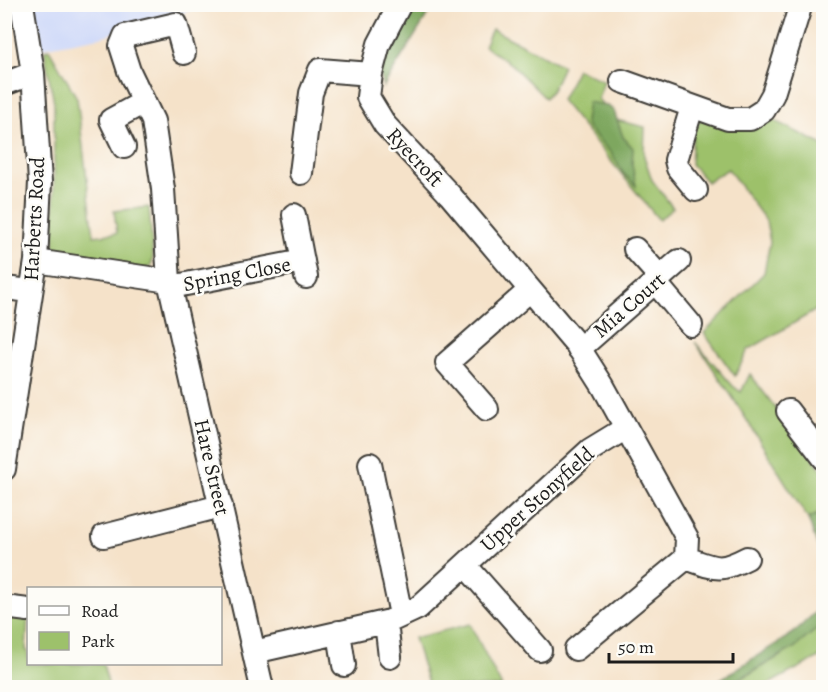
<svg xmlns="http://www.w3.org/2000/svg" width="828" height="692" font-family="Alegreya,serif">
<rect width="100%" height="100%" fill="#fdfcf7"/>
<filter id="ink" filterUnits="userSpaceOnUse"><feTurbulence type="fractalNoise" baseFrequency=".0167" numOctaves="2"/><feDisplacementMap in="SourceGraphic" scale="12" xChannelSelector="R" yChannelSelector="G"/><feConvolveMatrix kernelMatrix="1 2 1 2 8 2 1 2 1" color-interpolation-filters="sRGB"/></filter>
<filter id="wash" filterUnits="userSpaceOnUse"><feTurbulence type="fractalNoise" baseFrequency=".008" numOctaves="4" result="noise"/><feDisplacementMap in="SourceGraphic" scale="24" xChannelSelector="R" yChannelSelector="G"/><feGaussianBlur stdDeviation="1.35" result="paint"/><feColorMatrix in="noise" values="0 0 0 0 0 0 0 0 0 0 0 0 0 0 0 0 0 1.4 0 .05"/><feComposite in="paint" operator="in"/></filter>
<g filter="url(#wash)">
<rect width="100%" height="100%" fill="#f5e2c9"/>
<path fill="#d0daf9" d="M37,4H191L192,10L100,37L37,49L28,11Z"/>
<path fill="#9dc16b" stroke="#5c6e44" stroke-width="1.5" d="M492,29L563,66L552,90L545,98L512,65L484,46Z
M49,49L77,98L94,236L117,233L114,211L149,207L153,257L151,266L139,272L54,257V103L44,50Z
M577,69L604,81L598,99L616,120L645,127L644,156L652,180L673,208L659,220L561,100Z
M703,116L759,127L773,120L823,145V306L748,350L735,376L704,333L764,273L770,242L766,221L728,169L707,182L691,164L693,131Z
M695,342L733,386L741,392L750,374L823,471V512L808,519L733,398Z
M4,614L28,617L26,650L28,651V664H103L109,687H8L4,670Z
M470,624L502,687H429L414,638Z
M823,624V655L763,687L725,688L794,648Z"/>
<path fill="#7ea75f" stroke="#4d623e" stroke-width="1.5" d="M413,5H434L383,87L379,70Z
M588,102L608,106L614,111L623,137L633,148L632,164L636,186L623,173L612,154L588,128L585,122Z
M823,512V561L808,519Z
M823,582V624L794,648L725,687H708L792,634L819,609Z"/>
</g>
<g filter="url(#ink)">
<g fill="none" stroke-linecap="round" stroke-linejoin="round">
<defs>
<path id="minor" d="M400,4L379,44L371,74L368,97L385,125L450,195L577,345L603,386L687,538L686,558L576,649
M184,53L176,24L125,36L121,46L129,71L153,121L163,189L169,281L262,688
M622,81L728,119H750L764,110L773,94L801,4
M4,84L33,73
M692,107L676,160L678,168L696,190
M124,147L111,120L144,102
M301,173L311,93L320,70L371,74
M294,215L306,277
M635,249L660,277
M36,261L169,281
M655,282L691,325
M171,287L303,261
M4,288L31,291
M579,349L679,261
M487,409L447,363L530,290
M788,411L824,458
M370,464L401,615
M4,469L36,261L40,182L33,73L22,4
M104,536L221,506
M686,558C715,568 718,573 747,558
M465,565L540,650
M4,607L28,610
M386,622L390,657
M339,632L344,665
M254,652L390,621L418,608L590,450L626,428"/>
</defs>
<use href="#minor" stroke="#3d3a36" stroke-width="26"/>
<use href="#minor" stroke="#fff" stroke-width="22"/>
</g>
</g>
<g text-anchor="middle" stroke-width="5" stroke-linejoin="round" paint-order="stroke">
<g font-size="21" fill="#1c1c1c" stroke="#fdfcf7">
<text transform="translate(415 157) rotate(47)" y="7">Ryecroft</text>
<text transform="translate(34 219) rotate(-87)" y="7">Harberts Road</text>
<text transform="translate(237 274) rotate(-11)" y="7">Spring Close</text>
<text transform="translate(629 305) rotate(-41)" y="7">Mia Court</text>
<text transform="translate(212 467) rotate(77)" y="7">Hare Street</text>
<text transform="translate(537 499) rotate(-42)" y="7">Upper Stonyfield</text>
</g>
</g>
<rect width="828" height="692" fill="none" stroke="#fdfcf7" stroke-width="24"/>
<rect x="27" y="587" width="195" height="78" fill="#fdfcf7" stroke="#a3a29f" stroke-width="1.5"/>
<rect x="39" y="606" width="30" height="9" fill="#ffffff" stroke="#a3a29f" stroke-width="1.5"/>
<text x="81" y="617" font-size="18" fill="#1c1c1c">Road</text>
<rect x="39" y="632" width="30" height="18" fill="#9dc16b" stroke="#a3a29f" stroke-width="1.5"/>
<text x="81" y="647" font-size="18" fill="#1c1c1c">Park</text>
<path d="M609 653v9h124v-9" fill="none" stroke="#1c1c1c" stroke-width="3"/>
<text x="618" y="653" font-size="18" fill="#1c1c1c" stroke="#fdfcf7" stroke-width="4.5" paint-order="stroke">50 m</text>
</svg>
